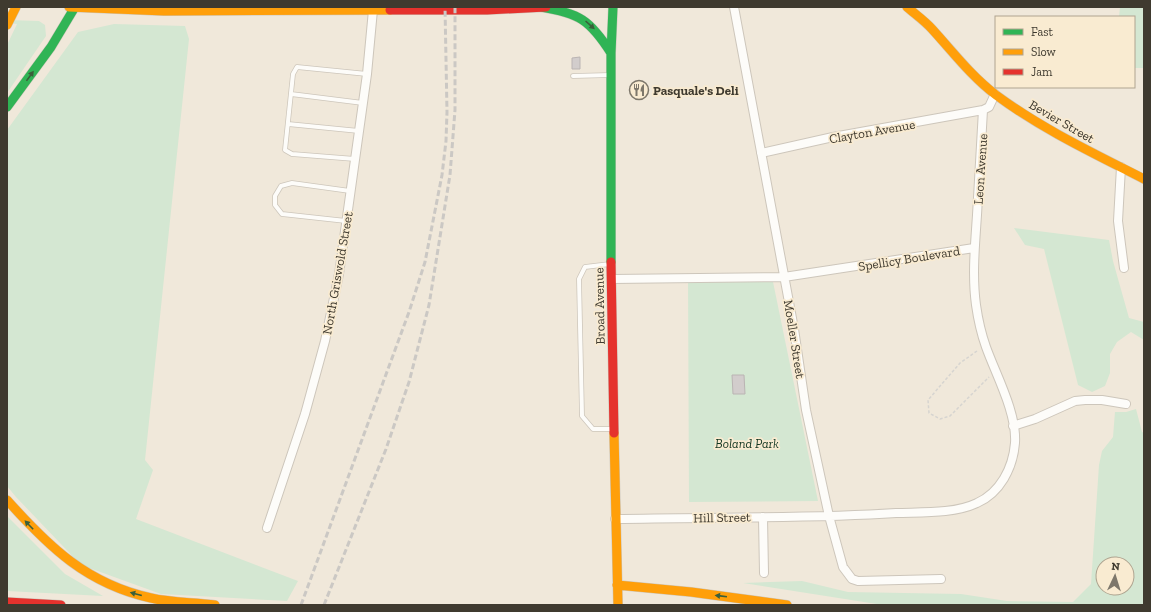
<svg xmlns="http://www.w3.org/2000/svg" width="1151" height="612" font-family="'Zilla Slab',serif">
<rect width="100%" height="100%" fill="#f0e8da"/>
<path fill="#d4e7d2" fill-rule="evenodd" d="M1120,7H1144V68H1134V17H1119Z
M7,20L39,21L45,25L46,36L7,93V45L17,24L7,23Z
M114,24L185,26L189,39L145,460L153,470L136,519L298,581L287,601L161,594L81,565L16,497L7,486V130L78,32Z
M1014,228L1109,240L1113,261L1129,318L1144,322V340L1131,332L1117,342L1110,354V373L1105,386L1092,392L1078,385L1044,249L1025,245Z
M772,277L818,501L689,502L688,279Z
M1136,409L1142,432L1144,433V605H883L743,583L802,581L848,592L961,594L1007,601L1073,602L1091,584L1099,465L1102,451L1113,437L1115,412H1126ZM1103,564H1127V588H1103Z
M7,516L65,574L103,596L7,591Z"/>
<path fill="#d2cdcc" stroke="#bab4b3" d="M580,57V69H572V58Z
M732,375H744L745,394H733Z"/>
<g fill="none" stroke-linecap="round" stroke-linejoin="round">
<defs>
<path id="lane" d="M573,76L610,75
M291,94L363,103
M288,124L359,131
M355,159L292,154L285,150L293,74L297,67L367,74
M346,221L282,214L275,205V196L281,186L292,183L350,191
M610,264L585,267L579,279L582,416L593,429H614"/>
<path id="street" d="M734,7L794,329L806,410L829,516L843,567L852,579L858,581L941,579
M761,153L833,137L983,110L989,107L995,94
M1121,167L1118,221L1124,268
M612,279L784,277L974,248
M1013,426L1035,419L1075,401L1085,400H1102L1126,404
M763,517L764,573
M615,519C709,517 804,519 896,513C921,512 954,514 977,503C1000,493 1013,468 1015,443C1017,413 996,375 986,347C981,333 978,319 976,305C972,276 975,245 977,215C979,180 981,145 983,110
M267,528L305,414L325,341L339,274L367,74L373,10"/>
<path id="fast" d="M541,7C579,13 590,20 611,53
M7,107L51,47L75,7
M611,262V53L613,7"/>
<path id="slow" d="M69,7L164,11L390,10
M907,7C915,14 925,21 932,29C953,52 971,76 996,95C1042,129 1093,153 1144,179
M7,25L16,7
M614,433L618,605
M7,500C49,547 87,584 151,598C172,603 194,602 215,605
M617,585L691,592L787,605"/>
<path id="jam" d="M390,10H487L546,7
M611,262L614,433
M7,602L61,605"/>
</defs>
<use href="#lane" stroke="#cdc6bb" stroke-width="5.5"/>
<use href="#street" stroke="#cdc6bb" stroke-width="10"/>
<use href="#fast" stroke="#cdc6bb" stroke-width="10"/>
<use href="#slow" stroke="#cdc6bb" stroke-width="10"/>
<use href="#jam" stroke="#cdc6bb" stroke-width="10"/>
<path stroke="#d6d4d0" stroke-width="1.5" stroke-dasharray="3 2" stroke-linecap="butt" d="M977,351L960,363L928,400L929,413L940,419L950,416L989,377"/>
<use href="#lane" stroke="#fdfcf9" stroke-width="4"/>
<use href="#street" stroke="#fdfcf9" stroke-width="8"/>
<use href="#fast" stroke="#30b455" stroke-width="9"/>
<use href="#slow" stroke="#ff9f0a" stroke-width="9"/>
<use href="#jam" stroke="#e5322d" stroke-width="9"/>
<path stroke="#cbc8c4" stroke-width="3" stroke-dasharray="6 3" stroke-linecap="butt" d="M301,605L409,312L425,262L442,175L446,141L447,112L445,7
M324,605L386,449L409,382L429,305L450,175L455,110V7"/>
</g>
<defs><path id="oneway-solid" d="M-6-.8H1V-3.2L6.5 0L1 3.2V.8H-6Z"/></defs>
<g fill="#3a5f3a">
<use href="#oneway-solid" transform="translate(590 25) rotate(42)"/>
<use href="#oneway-solid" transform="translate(30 76) rotate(-54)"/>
<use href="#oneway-solid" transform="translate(29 525) rotate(-134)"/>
<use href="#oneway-solid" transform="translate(136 594) rotate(-165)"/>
<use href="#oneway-solid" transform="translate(721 596) rotate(-173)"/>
</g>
<defs>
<symbol id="restaurant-ring" viewBox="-11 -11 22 22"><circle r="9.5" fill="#f9ebd1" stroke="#7d776b" stroke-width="1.5"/><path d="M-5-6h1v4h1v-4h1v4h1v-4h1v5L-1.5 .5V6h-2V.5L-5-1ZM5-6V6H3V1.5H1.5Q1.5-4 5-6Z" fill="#7d776b"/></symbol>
</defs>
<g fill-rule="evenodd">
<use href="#restaurant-ring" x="628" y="79" width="22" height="22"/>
</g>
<g text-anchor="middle" stroke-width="3.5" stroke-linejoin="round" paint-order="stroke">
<g font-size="13" font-weight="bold" fill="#3f3a2f" stroke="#f9ebd1" text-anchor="start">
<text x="653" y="95">Pasquale's Deli</text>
</g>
<g font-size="13" fill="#3f3a2f" stroke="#f9ebd1">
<text transform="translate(1062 121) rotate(30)" y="5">Bevier Street</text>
<text transform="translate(872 131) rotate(-10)" y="5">Clayton Avenue</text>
<text transform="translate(980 169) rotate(-86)" y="5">Leon Avenue</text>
<text transform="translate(909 258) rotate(-9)" y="5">Spellicy Boulevard</text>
<text transform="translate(337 273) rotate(-80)" y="5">North Griswold Street</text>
<text transform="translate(599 306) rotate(-91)" y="5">Broad Avenue</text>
<text transform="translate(795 339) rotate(81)" y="5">Moeller Street</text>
<text transform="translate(722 517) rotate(-1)" y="5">Hill Street</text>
</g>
<g font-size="13" font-style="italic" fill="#113621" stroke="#f9ebd1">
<text x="747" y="448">Boland Park</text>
</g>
</g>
<rect width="1151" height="612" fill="none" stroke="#3f3a2f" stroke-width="16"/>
<rect x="995" y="16" width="140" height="72" fill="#f9ebd1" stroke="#afa490"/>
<rect x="1003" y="29" width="20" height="6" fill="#30b455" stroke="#afa490"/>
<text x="1031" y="36" font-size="12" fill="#3f3a2f">Fast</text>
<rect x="1003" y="49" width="20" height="6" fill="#ff9f0a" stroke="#afa490"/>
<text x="1031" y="56" font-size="12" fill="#3f3a2f">Slow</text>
<rect x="1003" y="69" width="20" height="6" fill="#e5322d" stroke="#afa490"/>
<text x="1031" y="76" font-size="12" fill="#3f3a2f">Jam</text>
<g transform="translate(1115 576) rotate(4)"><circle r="19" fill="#f9ebd1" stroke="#afa490"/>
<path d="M0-3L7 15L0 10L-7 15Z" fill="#7d776b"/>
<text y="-6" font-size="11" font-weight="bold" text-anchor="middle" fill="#3f3a2f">N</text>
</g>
</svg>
